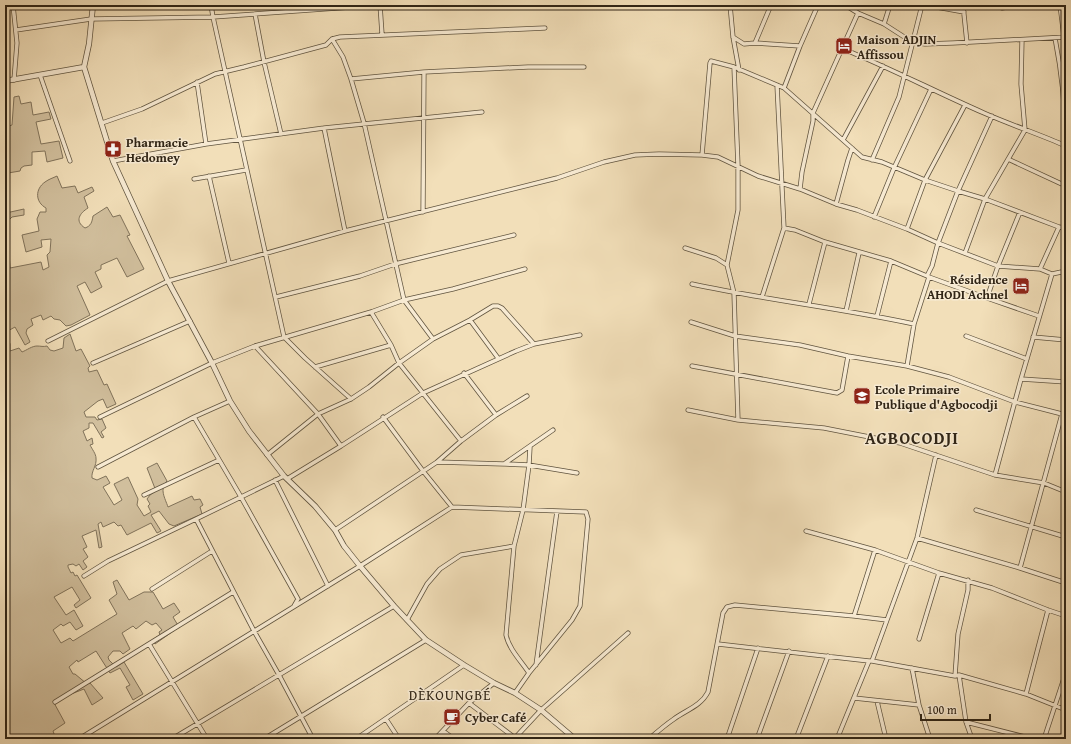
<svg xmlns="http://www.w3.org/2000/svg" width="1071" height="744" font-family="'Gentium Book Plus',serif">
<rect width="100%" height="100%" fill="#f2dfb9"/>
<filter id="stains"><feTurbulence type="fractalNoise" baseFrequency=".005" numOctaves="4"/><feColorMatrix values="0 0 0 0 .2 0 0 0 0 .09 0 0 0 0 .02 0 0 0 .5 -.17"/></filter>
<radialGradient id="worn" r=".72"><stop offset=".6" stop-color="#630" stop-opacity="0"/><stop offset="1" stop-color="#630" stop-opacity=".3"/></radialGradient>
<path fill="#d1bf9d" stroke="#80725a" d="M19,96L21,104L31,102L33,115L49,112L51,119L36,122L41,144L59,141L63,158L47,162L45,151L32,152V165L24,166L21,168L20,171L8,173V181L5,183L6,213L24,209V215L12,217L7,222L10,268L41,262L43,270L49,267L47,255L50,252L51,239L41,240L42,247L26,252L22,235L39,231L37,219L40,212H46V208C35,202 35,189 45,182C49,179 53,178 57,176L62,188L75,186L78,193L92,187L94,191L84,197L88,208C80,213 74,221 85,228C91,226 92,222 93,216L107,207L113,217L120,215L130,235L127,236L144,269L127,277L117,258L101,265V269L95,272L102,287L91,293L85,282L77,286L90,315L71,325L66,326L60,320L54,319L51,316L43,320L41,315L31,319L33,325L27,329L26,333L30,342L25,345L15,327L6,332L10,344V351L19,348L22,352C27,350 32,346 37,346C41,346 43,347 47,346L50,350L54,351L63,348L64,338L70,334L76,351L81,349L90,366L88,368L89,372L97,370L104,385L107,384L116,404L107,408L103,399L98,401L84,412L86,417H95L97,420L102,419L106,428L101,432L104,437L102,438L93,423H89V428L83,431L87,441L92,438L93,444L90,445C92,449 96,454 96,458C97,466 91,471 92,478L97,480L106,476L110,483L103,487L114,505L122,500L114,484L128,477L138,499L137,505L144,516L151,512L148,506L150,504L147,499L150,495L156,491L147,468L157,463L167,481C159,489 165,498 168,507L192,496L194,500L200,499L203,505L200,507L202,514L174,526L169,524L159,511L151,515L161,531L157,533L151,523L127,535L121,525L118,526L114,522L103,527L101,522L98,524L102,547L99,548L96,530L82,536L87,547L83,549L88,557L83,561L87,567L83,570L79,564L76,566L73,564L68,565V567L71,573L73,572L75,576L77,575L91,598L76,608L74,605L80,600L72,587L54,597L66,615L74,610L83,626L76,630L70,622L63,626L61,624L53,630L61,643L70,638L73,641L117,614L109,600L117,594L113,582L117,580L129,600L144,592H153L163,609L174,603L180,612L173,617L179,627L155,644L152,640L160,635L159,632L162,630L156,623L152,625L146,621L136,629L133,626L122,633L130,649L123,654L120,651H113L108,657L109,660L116,667L124,662L143,694L133,700L126,687L130,685L120,668L110,673L96,651L78,662L77,660L69,667L73,674H75L87,684L90,683L103,698L92,705L84,689L53,701L65,723L53,731L56,739H5V123L6,127L12,125L14,97Z"/>
<g fill="none" stroke-linecap="round" stroke-linejoin="round">
<defs>
<path id="minor" d="M13,5L17,43L14,80
M730,5L733,37L739,70
M845,5L858,13L884,24L912,42L925,44L953,43L1066,37
M925,5L964,12
M963,5L967,43
M1000,5L1002,8L1020,5
M1060,5L1064,37
M255,14L264,62L281,134
M884,24L890,5
M16,30L91,19L213,17L211,5
M382,34L380,5H383
M733,37L744,44L755,43L800,46
M1055,38C1062,74 1066,109 1065,146
M332,39L343,57L351,79L364,123L404,300L433,339
M755,43L771,5
M841,48C890,68 936,92 984,113C1011,125 1039,134 1066,146
M734,67L738,166V210L727,265L734,293L738,420
M40,75L70,161
M351,79L424,72L528,67H584
M197,82L206,144
M784,88L800,46L818,5
M102,123L142,109L215,74L244,67L326,45L332,39L340,37L545,28
M324,128L345,231
M843,140L883,66
M702,155L710,63L711,61L734,67L784,88L862,157L882,162L925,180L958,191L985,199L1059,227L1066,228
M1008,159L1066,186
M872,160L899,97L922,5
M113,161L206,144L324,128L482,112
M209,176L229,263
M194,179L246,170
M800,189L802,172L813,121V113L858,13
M836,204L848,160L852,148
M423,212L424,72
M874,217L894,168L931,89
M784,228L795,230L825,242L891,261L927,276
M907,229L925,180L965,105
M685,248L716,258L727,265
M965,253L985,199L1025,130L1021,84L1022,40
M1040,269L1059,227
M929,277L987,298L1039,316
M692,284C766,300 840,308 914,324
M276,297L360,276L395,264L514,235
M762,297L784,228L777,85
M987,298L998,266L1020,212
M809,304L825,242
M846,311L859,253
M371,312L391,345L399,363L461,441
M877,316L891,261
M470,320L498,358
M691,322L735,336L800,345L848,356L907,366L949,377L1015,402L1066,415
M966,336L1027,359
M1033,337L1066,340
M48,341L168,281L345,231L557,178L604,162L635,155L659,154L702,155L718,157L758,176L800,189L836,204L857,210L907,229L938,243L998,266L1040,269L1052,274L1066,271
M255,346L318,414L341,446
M93,363L190,321
M692,366L837,393L842,390L848,356
M907,366L914,324L929,277L927,276L932,266L938,243L958,191L992,116
M315,367L391,345
M464,373L496,415
M1021,379L1066,382
M351,399L305,358L284,337L213,17L380,5
M688,410L738,420L824,428L900,443L995,475L1044,483L1066,492
M100,417L212,363L255,346L371,312L404,300L453,289L525,269
M194,417L241,497L298,599L294,606
M383,417L423,471L452,507
M267,455L318,414L351,399L369,387L399,363L433,339L470,320L493,306H498L502,308L534,344
M437,462L504,464L553,430
M505,464L529,465L577,473
M98,467L194,417L230,401
M995,475L1021,379L1052,274
M287,479L341,446L423,393L516,351L534,344L580,335
M275,480L328,586
M144,495L219,460
M976,510L1066,537
M196,519L254,631L279,675L313,739
M335,530L437,462L461,441L496,415L527,396
M806,531L875,550L939,573L992,588L1048,610L1066,616
M917,538L1020,568L1066,583
M1020,568L1062,414
M84,576L108,561L196,519L284,476
M152,589L212,551
M854,616L875,550
M407,620L427,584L440,569L461,555L514,546
M919,639L939,573
M149,644L207,739
M718,644L869,661
M872,661L955,676L959,675L1026,694L1066,710
M536,665L557,511
M912,668L919,705L930,739
M959,675L966,722L972,739
M955,676L958,634L968,590V580
M515,693L529,673C521,661 509,649 506,635L514,546L523,510L529,465L530,447
M1026,694L1048,610
M854,698L919,705
M877,701L886,739
M55,702L233,592
M469,703L515,738
M386,719L399,739
M966,722L1033,739
M443,731L454,739
M79,739L360,566L452,507L586,512L588,519L580,606L572,620L529,673
M172,739L394,606
M264,739L426,640
M356,739L464,665
M435,739L469,703L494,683
M514,739L541,710L628,633
M649,739C657,732 665,725 674,719C686,710 701,706 708,692L723,613L727,607L735,605L854,616L887,620
M727,739L758,648
M757,739L789,651
M796,739L828,656
M837,739L869,661H872L917,538L936,455
M1044,739L1066,672"/>
<path id="tertiary" d="M93,5L89,44L84,67L113,161L168,281L212,363L230,401L249,431L284,476L315,506L335,530L344,546L360,566L394,606L426,640L464,665L494,683L515,693L541,710L575,739
M5,81L84,67"/>
</defs>
<use href="#minor" stroke="#60543f" stroke-width="5"/>
<use href="#tertiary" stroke="#60543f" stroke-width="6"/>
<use href="#minor" stroke="#f7ead2" stroke-width="3.5"/>
<use href="#tertiary" stroke="#f7ead2" stroke-width="4.5"/>
</g>
<defs>
<symbol id="hotel-square" viewBox="-11 -11 22 22"><rect x="-9" y="-9" width="18" height="18" rx="4" fill="#8f2418" stroke="#f7ead2"/><path d="M-6-4.5h1.5V1H6V5H4.5V3h-9V5H-6ZM-4 0a1.8 1.8 0 1 1 3.6 0ZM.5 0V-2.5h3Q6-2.5 6 0Z" fill="#fff"/></symbol>
<symbol id="pharmacy-square" viewBox="-11 -11 22 22"><rect x="-9" y="-9" width="18" height="18" rx="4" fill="#8f2418" stroke="#f7ead2"/><path d="M-2-6h4v4h4v4h-4v4h-4v-4h-4v-4h4Z" fill="#fff"/></symbol>
<symbol id="school-square" viewBox="-11 -11 22 22"><rect x="-9" y="-9" width="18" height="18" rx="4" fill="#8f2418" stroke="#f7ead2"/><path d="M0-5L7-2L0 1L-7-2ZM-4 1L0 2.5L4 1V4Q0 6-4 4Z" fill="#fff"/></symbol>
<symbol id="cafe-square" viewBox="-11 -11 22 22"><rect x="-9" y="-9" width="18" height="18" rx="4" fill="#8f2418" stroke="#f7ead2"/><path d="M-5.5-4.5H6V0H3Q3 3.5 0 3.5H-2.5Q-5.5 3.5-5.5 0ZM3-3.2v2h1.7v-2ZM-6 4.5H4V6H-6Z" fill="#fff"/></symbol>
</defs>
<g fill-rule="evenodd">
<use href="#hotel-square" x="834" y="36" width="20" height="20"/>
<use href="#pharmacy-square" x="103" y="139" width="20" height="20"/>
<use href="#hotel-square" x="1011" y="276" width="20" height="20"/>
<use href="#school-square" x="852" y="386" width="20" height="20"/>
<use href="#cafe-square" x="442" y="707" width="20" height="20"/>
</g>
<g text-anchor="middle" stroke-width="3" stroke-linejoin="round" paint-order="stroke">
<g font-size="13" font-weight="bold" fill="#302516" stroke="#f7ead2" text-anchor="start">
<text x="857" y="44">Maison ADJIN<tspan x="857" dy="15">Affissou</tspan></text>
<text x="126" y="147">Pharmacie<tspan x="126" dy="15">Hedomey</tspan></text>
<text x="1008" y="284" text-anchor="end">Résidence<tspan x="1008" dy="15">AHODI Achnel</tspan></text>
<text x="875" y="394">Ecole Primaire<tspan x="875" dy="15">Publique d'Agbocodji</tspan></text>
<text x="465" y="722">Cyber Café</text>
</g>
<g font-size="14" letter-spacing="1" fill="#302516" stroke="#f7ead2">
<text x="450" y="700">DÈKOUNGBÉ</text>
</g>
<g font-size="17" font-weight="bold" letter-spacing="1" fill="#302516" stroke="#f7ead2">
<text x="912" y="444">AGBOCODJI</text>
</g>
</g>
<rect width="1071" height="744" fill="none" stroke="#f2dfb9" stroke-width="20"/>
<rect x="6" y="6" width="1059" height="732" fill="none" stroke="#302516" stroke-width="2"/>
<rect x="10" y="10" width="1051" height="724" fill="none" stroke="#302516"/>
<path d="M921 714v6h69v-6" fill="none" stroke="#302516" stroke-width="2"/>
<text x="927" y="714" font-size="12" fill="#302516" stroke="#f7ead2" stroke-width="3" paint-order="stroke">100 m</text>
<rect width="100%" height="100%" filter="url(#stains)"/>
<rect width="100%" height="100%" fill="url(#worn)"/>
</svg>
